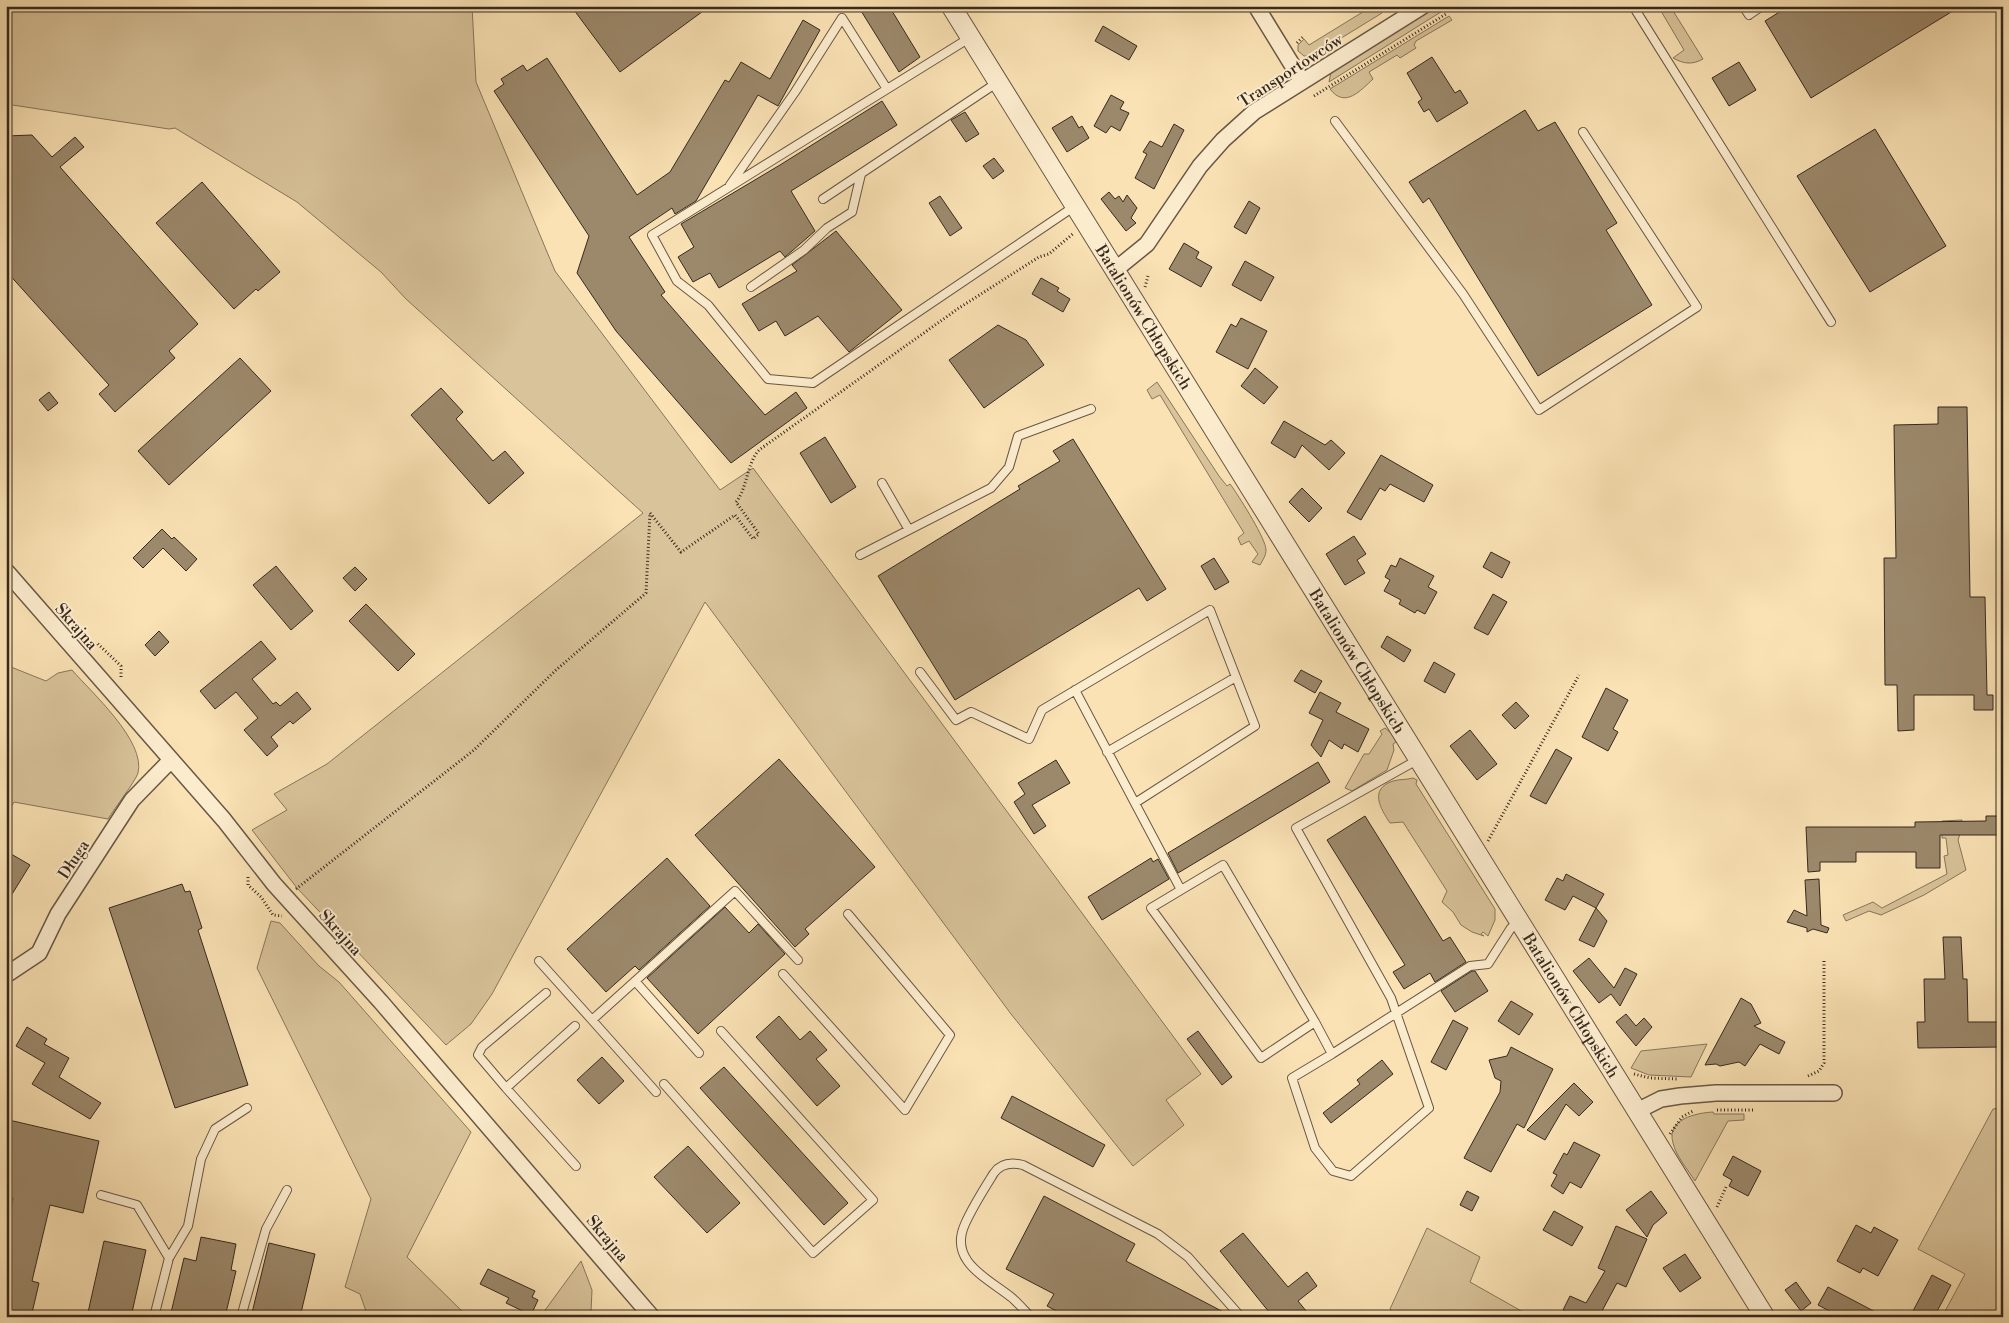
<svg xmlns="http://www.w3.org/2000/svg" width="2009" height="1323" font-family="'Libre Bodoni',serif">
<rect width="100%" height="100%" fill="#fae2b4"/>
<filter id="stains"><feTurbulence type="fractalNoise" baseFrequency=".004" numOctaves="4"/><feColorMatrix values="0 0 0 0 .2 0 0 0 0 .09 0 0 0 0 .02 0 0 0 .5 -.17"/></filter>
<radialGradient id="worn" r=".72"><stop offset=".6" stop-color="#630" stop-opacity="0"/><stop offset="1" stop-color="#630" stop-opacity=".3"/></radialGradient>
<path fill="#d9c39a" stroke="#88765c" d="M6,6H472L476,82L555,271L720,490L753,468L1201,1074L1166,1100L1184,1125L1133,1166L1011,1014L705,602L492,994L471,1024L446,1045L297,888L252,830L287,810L274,794L327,764L643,513L406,299L381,272L297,202L175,128L169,129L6,104Z
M1364,6H1381L1382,13L1312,56H1304L1298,51V45L1304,39L1309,45L1366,10Z
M1658,6H1670L1703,59C1692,65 1684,64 1673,58L1684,50Z
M1432,9L1444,10L1329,82L1331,72Z
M1449,16L1452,20L1416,41L1414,45L1416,48L1400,58L1397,55L1369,72L1373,79C1361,90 1345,109 1330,89Z
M1157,382L1219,476L1227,486L1230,484L1233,488C1241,500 1266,539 1266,550C1266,555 1263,560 1260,565L1252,562L1258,554L1249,541L1241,545L1238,538L1244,533L1160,395L1152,399L1147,390Z
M6,665L46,681L58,673L72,670C91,692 146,741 138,773C135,782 114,809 108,819L14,802L6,817Z
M1385,728L1391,733L1396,742L1393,744L1394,750L1387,770L1352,791L1345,788L1364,754H1369L1382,734L1380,731Z
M1413,778L1417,780L1416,784L1495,909V920L1488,936L1483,932L1481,934L1484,936L1472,932L1461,925L1453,912L1442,902L1447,891L1403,822L1390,823C1380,808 1369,789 1393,781C1400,779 1406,780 1413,778Z
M1962,820V834H1960L1958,840L1966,870L1924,895L1881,915L1869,911L1846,921L1843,915L1873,902L1882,908L1947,874L1944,856L1948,855L1946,838H1942V821Z
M271,921L280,923L319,966L339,982L471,1132L407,1257L468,1317H368L360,1294L345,1287L371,1199L257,968Z
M1707,1044L1691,1077L1649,1075L1631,1068L1641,1051Z
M2003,1108V1317H1942L1965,1274L1918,1249L1993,1109Z
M1713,1112L1714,1114H1744V1120L1728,1121L1695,1181C1688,1170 1676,1156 1673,1143C1666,1119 1696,1113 1713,1112Z
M1427,1228L1480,1257L1470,1282L1532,1317H1396L1390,1309Z
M581,1261L592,1290L591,1312L595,1317H540Z"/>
<path fill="#9c896c" stroke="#37291e" d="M571,6H710L620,72Z
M858,6H889L920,57L899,72Z
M1789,6H1961L1811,98L1765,21Z
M803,20L820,30L778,106L758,95L696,201L675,214L672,208L629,237L665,292L661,295L765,415L796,392L807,408L731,463L616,331L577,273L589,236L494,91L504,84L501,79L523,65L527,71L547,58L637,195L670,172L725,80L729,82L741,62L770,79Z
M1103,26L1137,46L1129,60L1095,41Z
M1432,57L1455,93L1460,90L1468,103L1437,122L1429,109L1424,112L1418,102L1422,99L1407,73Z
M1739,62L1756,90L1729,106L1712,78Z
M1111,95L1124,102L1120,109L1129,113L1120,131L1111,126L1106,133L1094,126Z
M882,101L897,125L791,191L815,231L785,257L780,251L719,288L710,273L693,282L678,257L694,247L681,224L780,165Z
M1525,110L1538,131L1555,122L1617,223L1606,230L1652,305L1538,376L1429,198L1423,203L1409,182Z
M965,112L979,134L966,142L951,120Z
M1072,116L1079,128L1082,126L1089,138L1067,152L1052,128Z
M1174,124L1184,130L1154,189L1135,178L1147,154L1143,152L1150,141L1162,147Z
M1875,129L1946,246L1870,292L1797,176Z
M32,135L52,157L75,137L84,147L60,167L198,324L169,351L175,358L115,412L99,394L109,385L6,271V136Z
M994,158L1004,171L993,179L983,166Z
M202,182L280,272L258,291L256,289L234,309L156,223Z
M1109,192L1115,199L1119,196L1123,202L1127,195L1137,208L1131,218L1136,223L1126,231L1101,199Z
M940,196L962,228L950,236L929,203Z
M1249,201L1260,208L1246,234L1234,227Z
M836,231L902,310L849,352L818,316L785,336L776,321L759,331L742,304L797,271L792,265Z
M1184,243L1199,252L1196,258L1212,267L1201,287L1169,269Z
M1245,261L1274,277L1261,301L1232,285Z
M1041,278L1059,288L1057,291L1070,299L1063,312L1032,294Z
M1241,318L1267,331L1248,369L1216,352L1231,324L1236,327Z
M998,325L1026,340L1044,365L984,408L949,360Z
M240,358L271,391L169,485L138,451Z
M1255,368L1278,387L1264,404L1241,386Z
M441,388L463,412L456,419L493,461L505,451L524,473L489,504L411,415Z
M49,392L58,403L48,411L39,400Z
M1938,407H1967L1970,597H1985L1987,695H1993V710H1974V695H1914V730L1898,731L1897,685H1885L1884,558H1896L1894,425L1938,424Z
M1284,421L1325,445L1331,440L1345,453L1329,470L1302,445L1295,458L1271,443Z
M825,437L856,487L831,503L800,453Z
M1073,439L1166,589L1147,601L1139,588L955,700L878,576L1020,489L1018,486L1060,461L1053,451Z
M1381,455L1433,485L1424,502L1390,484L1385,491L1380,488L1361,520L1347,512Z
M1302,488L1322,508L1309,522L1289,502Z
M162,529L172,539L174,537L197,559L186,571L163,548L143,568L133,558Z
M1354,536L1366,554L1357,560L1365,573L1345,585L1326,554Z
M1491,552L1510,562L1502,578L1483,567Z
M1214,558L1229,582L1215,590L1201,566Z
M1400,558L1434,576L1428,587L1437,592L1425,614L1417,610L1415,613L1399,604L1401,600L1384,591L1390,580L1385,577L1391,565L1396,567Z
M276,566L313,611L291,630L253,585Z
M355,567L367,579L355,591L343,578Z
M1493,594L1507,602L1488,635L1474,628Z
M366,604L415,654L398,671L349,621Z
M159,631L169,642L155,656L145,645Z
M1387,636L1411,650L1404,662L1381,647Z
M261,641L276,659L252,679L273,704L276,702L280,706L297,692L311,709L293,724L290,721L271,737L278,746L267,756L244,730L258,718L236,692L215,709L200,691Z
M1434,662L1455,674L1445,693L1424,681Z
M1301,670L1322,681L1315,693L1294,681Z
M1606,688L1628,700L1613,729L1618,732L1608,751L1582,737Z
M1320,692L1341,703L1336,712L1369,729L1358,752L1344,744L1342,749L1329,740L1321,757L1311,745L1323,720L1309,713Z
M1516,702L1529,716L1515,729L1502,715Z
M1470,730L1497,764L1477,780L1450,746Z
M1556,749L1572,758L1546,804L1530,796Z
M779,759L875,867L805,929L809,934L795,947L695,835Z
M1056,760L1070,783L1032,805L1046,826L1034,834L1014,802L1025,794L1018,783Z
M1318,762L1330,782L1178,873L1168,853Z
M1365,816L1443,941L1450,937L1466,962L1435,982L1430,973L1404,989L1393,972L1405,965L1327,840Z
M1986,816H2003V835H1940V868H1916V852H1856V862H1820V871L1808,872L1806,827H1915V822L1986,821Z
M6,851L30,865L6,904Z
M667,858L710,906L639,970L635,966L606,992L567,949Z
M1151,858L1153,862L1158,859L1169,879L1102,920L1088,897Z
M1566,874L1604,894L1596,908L1573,896L1565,910L1545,900L1557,878L1563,881Z
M1819,879L1821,925L1829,928L1827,933L1813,929L1807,932V928L1787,922L1794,910L1807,916L1805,880Z
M182,884L185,892L190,891L202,928L198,930L248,1085L175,1108L109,908Z
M725,907L749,933L758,924L785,954L698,1034L647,978Z
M1596,908L1607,921L1594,947L1579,940Z
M1943,937H1961L1963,979H1967L1968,1022H2003V1047L1918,1048L1917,1022H1925L1924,979H1945Z
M1589,958L1614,988L1625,968L1637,974L1620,1006L1611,994L1599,1003L1573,971Z
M1472,971H1475L1488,991L1455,1012L1441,991Z
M1741,998L1751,1004L1761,1023L1754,1026L1785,1042L1779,1054L1760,1044L1745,1066L1739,1062L1720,1066L1716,1064L1705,1065Z
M1511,1001L1533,1014L1519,1035L1498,1021Z
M1626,1014L1636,1026L1644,1018L1652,1027L1636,1046L1616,1022Z
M779,1016L800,1040L810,1031L827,1050L816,1059L840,1086L817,1106L756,1037Z
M1453,1020L1468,1028L1446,1070L1431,1062Z
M27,1027L47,1039L44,1044L69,1058L59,1077L101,1103L90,1119L32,1084L45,1063L16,1046Z
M1198,1031L1232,1077L1222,1085L1187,1039Z
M1511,1047L1553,1069L1524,1128L1517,1124L1491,1172L1464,1158L1500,1092L1501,1081L1495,1078L1489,1060L1507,1056Z
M602,1057L624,1081L599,1104L577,1080Z
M1382,1060L1393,1074L1331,1123L1323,1113L1360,1084L1357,1080Z
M724,1067L848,1203L824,1225L700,1088Z
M1574,1083L1593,1102L1579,1116L1566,1104L1545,1140L1527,1130Z
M1012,1096L1105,1145L1093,1167L1001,1118Z
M9,1120L99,1141L83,1213L50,1205L32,1281L39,1283L32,1313L27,1312L26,1317H6V1226L13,1198L6,1197V1132Z
M1574,1142L1600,1155L1581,1188L1570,1182L1563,1194L1551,1186L1557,1175L1553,1173L1564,1153L1567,1155Z
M688,1146L740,1203L707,1233L654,1177Z
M1733,1156L1761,1171L1748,1196L1729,1186L1732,1180L1723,1175Z
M1467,1191L1479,1197L1472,1211L1460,1205Z
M1651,1191L1667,1213L1653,1225L1647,1237L1626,1210Z
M1044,1196L1135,1244L1126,1261L1233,1317H1068L1047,1306L1054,1294L1006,1269Z
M1554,1211L1583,1227L1572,1246L1543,1230Z
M1856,1225L1871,1233L1874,1227L1898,1240L1878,1276L1863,1268L1860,1273L1837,1261Z
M1616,1226L1647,1239L1626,1287L1617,1283L1602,1311L1613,1317H1577L1563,1310L1570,1296L1586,1303L1605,1271L1598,1268Z
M1243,1233L1288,1287L1307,1272L1317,1286L1298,1301L1311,1317H1273L1220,1251Z
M201,1237L236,1244L231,1270L236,1271L225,1317H170L184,1258L196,1261Z
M104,1241L146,1250L131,1317H87Z
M269,1243L315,1254L300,1317H251Z
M1685,1254L1701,1278L1680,1292L1663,1268Z
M488,1269L535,1291L532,1297L538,1300L531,1315L506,1303L509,1298L480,1284Z
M1932,1275L1951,1285L1934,1317H1923L1913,1311Z
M1796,1282L1811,1303L1801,1311L1785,1290Z
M1828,1287L1885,1317H1841L1818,1305Z"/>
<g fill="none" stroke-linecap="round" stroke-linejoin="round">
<defs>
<path id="service" d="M1633,6L1831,322
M1743,6L1749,15L1762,6
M971,37L652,235L677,281L708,305L768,379L813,383L1075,206
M1335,121L1463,294L1539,410L1697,307L1583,132
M730,185L795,92L842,18L887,89
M823,199L998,82
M751,287L804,250L827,228L852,212L861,174
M882,483L909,530
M860,555L991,488L1009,467L1018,436L1091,409
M920,672L956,720L971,712L1029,739L1042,710L1210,610L1255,726L1135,803
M1075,690L1181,890L1223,865L1315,1022L1261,1058L1151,908L1181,890
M1107,752L1236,677
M539,961L592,1020L735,891L798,960
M783,974L905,1110L950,1035L848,914
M635,981L699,1053
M592,1020L656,1092
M1315,1022L1332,1054L1470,966L1488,964L1511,928L1519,921
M575,1026L506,1088L576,1166
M1332,1054L1292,1078L1315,1148L1333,1171L1351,1176L1429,1108L1391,998L1296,828L1419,759
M664,1084L813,1253L873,1200L721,1031
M506,1088L478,1055L482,1047L546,993
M101,1195L137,1205L169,1258
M154,1317L169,1258L188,1226L201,1159L215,1129L247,1108
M241,1317L266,1229L287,1190
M1031,1317C1024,1310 1018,1303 1011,1297C987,1278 948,1261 965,1224C973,1206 984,1189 994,1173C1001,1163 1011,1162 1023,1165L1158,1234L1188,1257L1241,1317"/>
<path id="minor" d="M1256,6L1302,81
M1115,270L1147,244L1200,166L1223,140L1254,112L1423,6
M6,571L224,820L274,884L381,1002L652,1317
M6,975L39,953L58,914L132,800L171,760
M1637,1111L1661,1099L1680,1096L1716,1093H1834"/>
<g id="tertiary">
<path id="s1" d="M951,6L1765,1317"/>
</g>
</defs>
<use href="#service" stroke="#685744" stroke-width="10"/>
<use href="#minor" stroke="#685744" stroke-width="18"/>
<use href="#tertiary" stroke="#685744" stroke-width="21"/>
<path stroke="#37291e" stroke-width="3" stroke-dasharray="1 2.5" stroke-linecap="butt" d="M1297,43L1303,37
M1314,96L1446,14
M1145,287L1148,276
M92,646L97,643L121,666V678
M1488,841L1579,675
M248,877V885L261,897L273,915L282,916
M296,889L474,750L556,670L646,593L650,513L681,552L735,515L753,539L759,534L736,502C748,487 746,465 759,450L959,308L1039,257L1049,254L1074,233
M1634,1074L1650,1078L1677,1079
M1808,1076L1819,1071L1824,1063V961
M1717,1110H1754
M1670,1134L1682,1117L1693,1111
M1717,1207L1726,1187"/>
<use href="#service" stroke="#fcecce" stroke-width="8"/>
<use href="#minor" stroke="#fcecce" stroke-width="15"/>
<use href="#tertiary" stroke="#fcecce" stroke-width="19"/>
</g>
<g text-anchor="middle" stroke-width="4" stroke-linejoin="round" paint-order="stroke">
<g font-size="16" fill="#37291e" stroke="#fcecce">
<text transform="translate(1290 70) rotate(-33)" y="6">Transportowców</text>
<text dy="6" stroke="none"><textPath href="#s1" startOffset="366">Batalionów Chłopskich</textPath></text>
<text transform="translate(77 626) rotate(49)" y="6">Skrajna</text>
<text dy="6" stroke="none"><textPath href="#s1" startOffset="771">Batalionów Chłopskich</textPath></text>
<text transform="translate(73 859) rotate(-57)" y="6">Długa</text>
<text transform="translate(341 932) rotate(48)" y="6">Skrajna</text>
<text dy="6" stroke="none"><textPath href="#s1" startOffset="1176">Batalionów Chłopskich</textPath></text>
<text transform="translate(608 1238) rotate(50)" y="6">Skrajna</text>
</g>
</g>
<rect width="2009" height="1323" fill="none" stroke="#fae2b4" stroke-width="25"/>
<rect x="8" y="8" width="1994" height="1308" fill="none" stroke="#37291e" stroke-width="2.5"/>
<rect x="12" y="12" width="1984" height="1298" fill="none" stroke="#37291e"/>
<rect width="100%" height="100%" filter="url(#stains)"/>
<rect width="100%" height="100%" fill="url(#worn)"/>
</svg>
